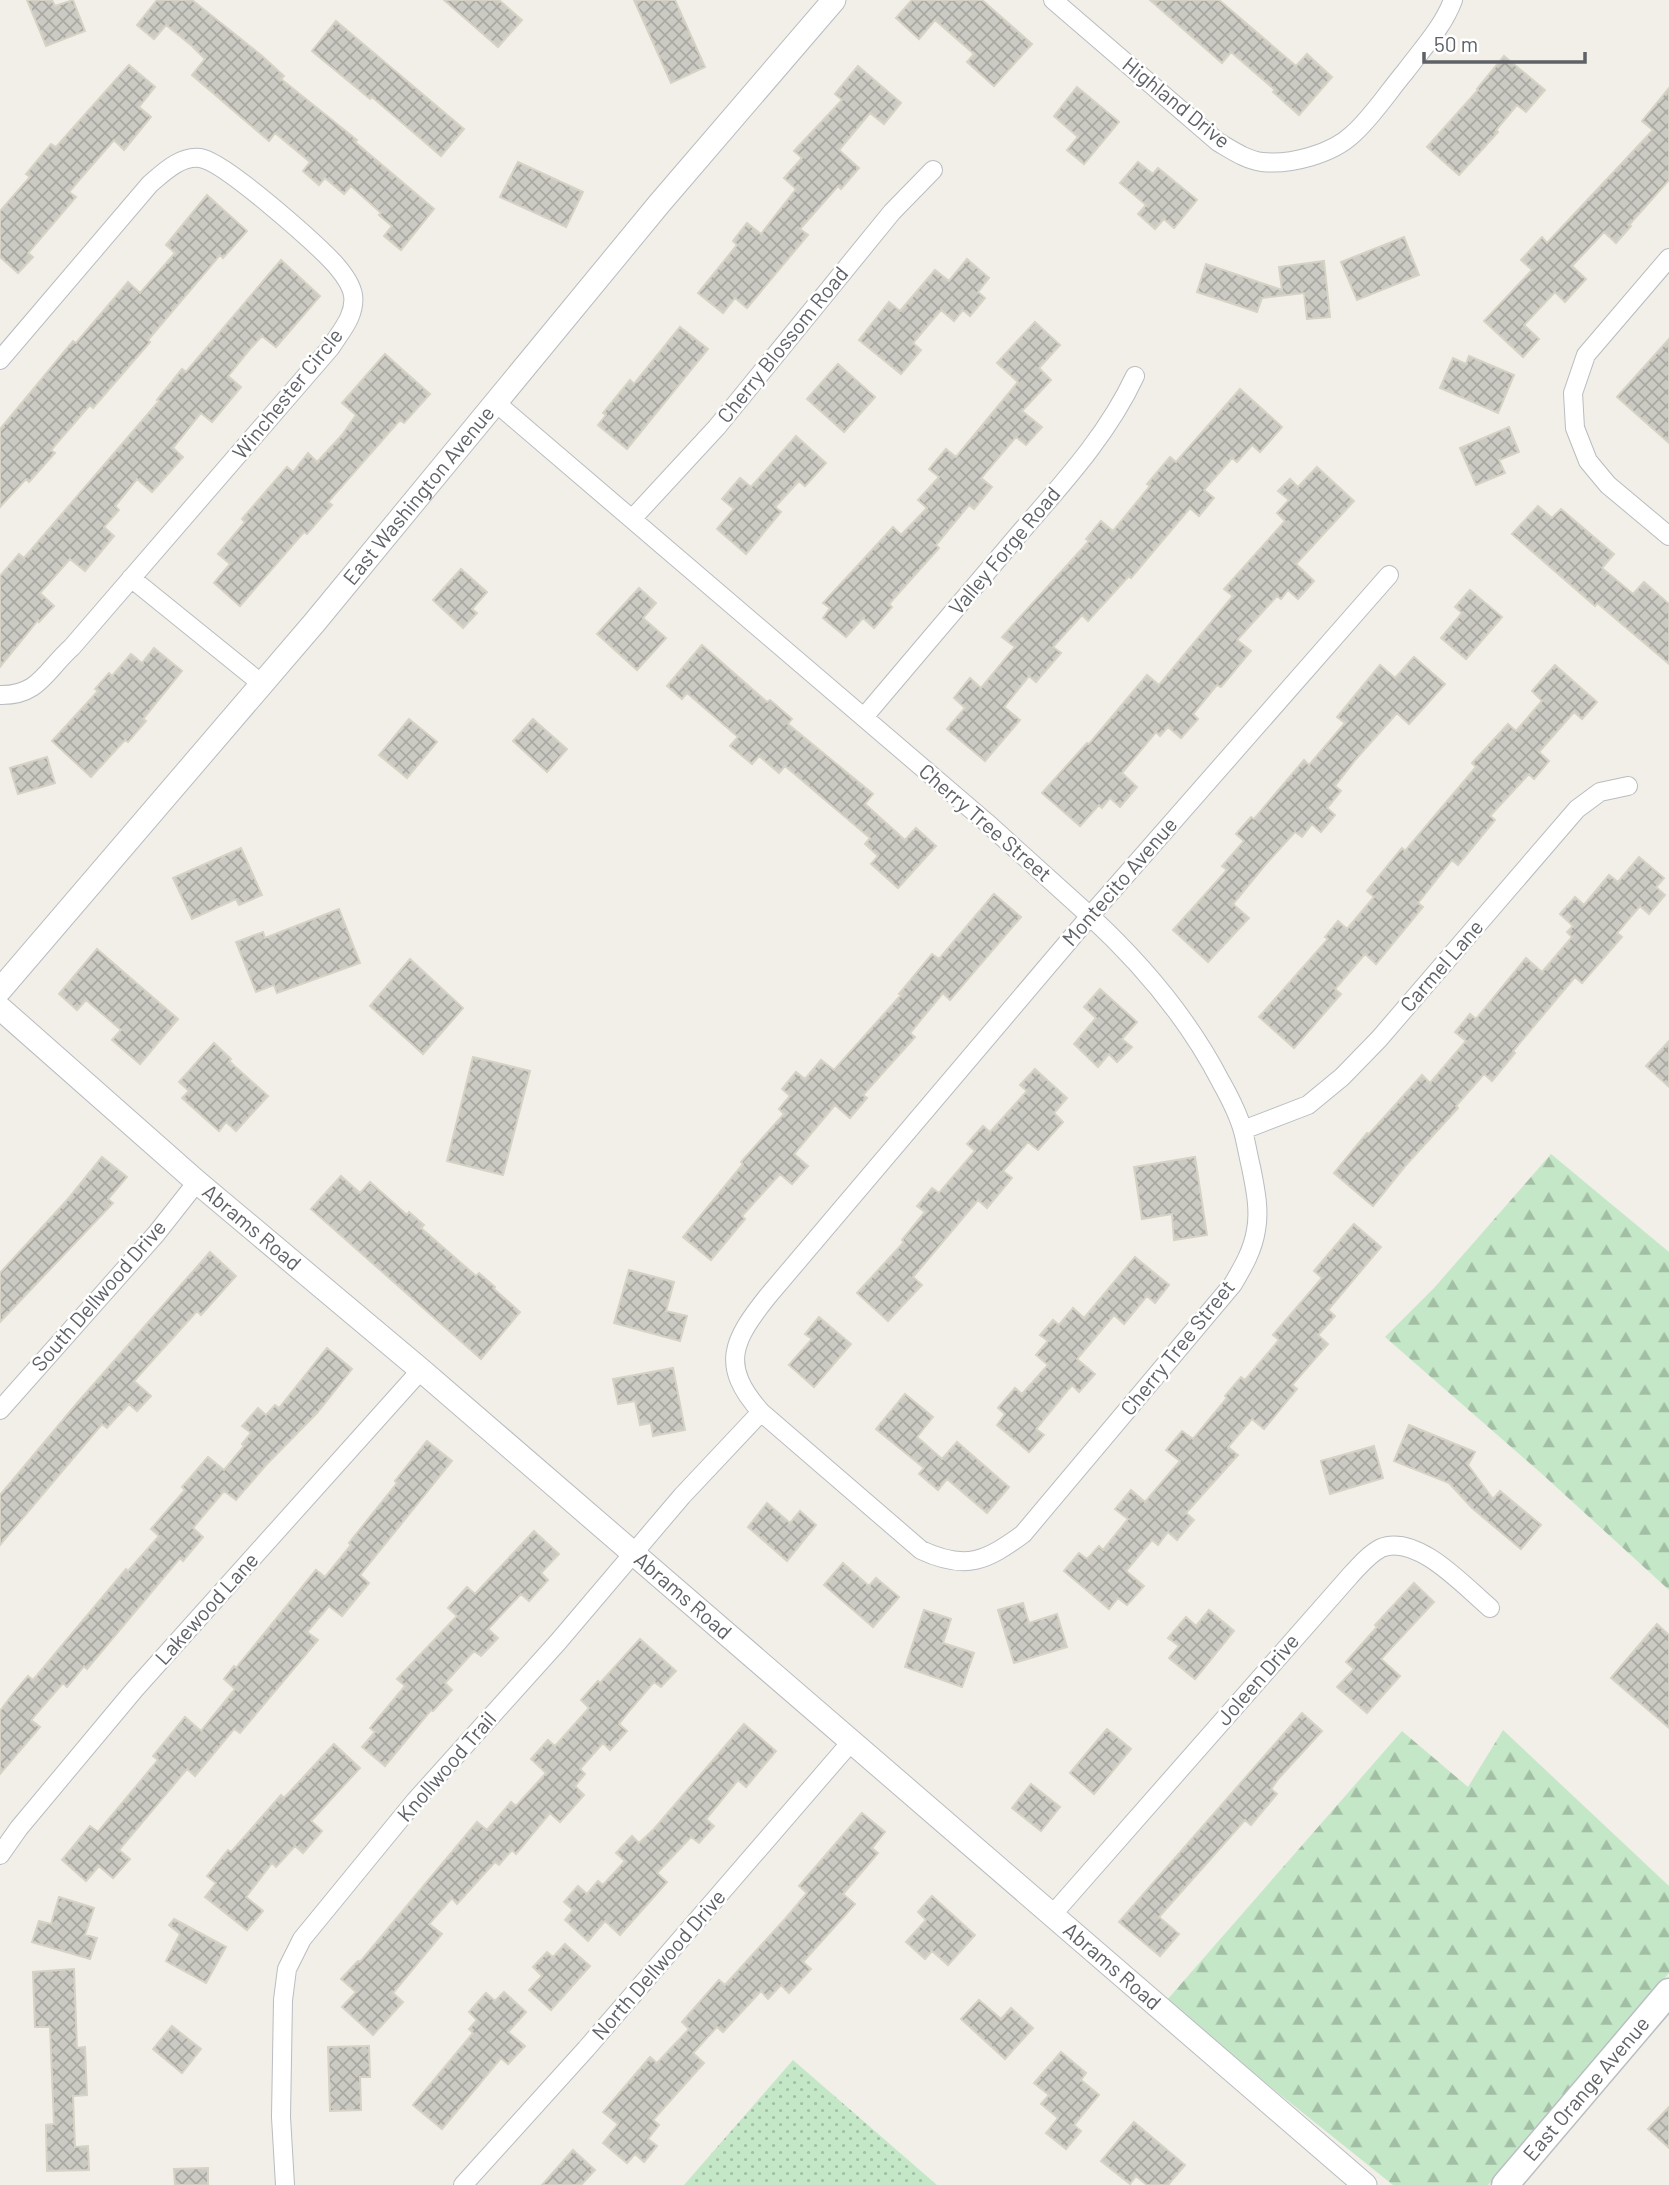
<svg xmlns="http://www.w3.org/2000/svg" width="1669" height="2185" font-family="Barlow,sans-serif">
<defs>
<pattern id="grass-dots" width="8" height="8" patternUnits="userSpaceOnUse" patternTransform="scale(1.75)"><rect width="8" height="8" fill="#c4e8c7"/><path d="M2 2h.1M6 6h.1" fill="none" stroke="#a2bfa5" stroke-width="1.8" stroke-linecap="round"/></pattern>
<pattern id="forest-firs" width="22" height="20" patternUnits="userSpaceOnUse" patternTransform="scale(1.75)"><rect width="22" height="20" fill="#c4e8c7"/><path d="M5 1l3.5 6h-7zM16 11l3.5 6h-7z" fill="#a2bfa5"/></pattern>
<pattern id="building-cross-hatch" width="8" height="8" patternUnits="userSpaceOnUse" patternTransform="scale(1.75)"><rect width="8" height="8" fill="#cccbc3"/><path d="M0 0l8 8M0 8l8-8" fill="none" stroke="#a9a8a2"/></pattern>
</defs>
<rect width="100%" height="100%" fill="#f1efe7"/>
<path fill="url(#grass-dots)" d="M793,2060L937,2185H684Z"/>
<path fill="url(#forest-firs)" d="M1551,1154L1669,1252V1590L1542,1474L1385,1337L1434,1288Z
M1503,1730L1669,1886V1973L1488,2185H1393L1237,2060L1167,2000L1402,1731L1468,1787Z"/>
<path fill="url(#building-cross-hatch)" stroke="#d6d2c5" stroke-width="2" d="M27,0H52L55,6L73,0L85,31L46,46Z
M157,0H192L261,55L284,76L281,79L357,140L355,142L434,209L401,250L384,236L392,226L379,215L381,213L351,186L344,194L325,178L319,185L303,171L310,162L275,133L269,141L192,75L205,59L192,46L166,25L154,39L137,25Z
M444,0H499L522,20L498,47Z
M634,0H675L705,67L671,83Z
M912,0H982L1032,44L994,86L967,62L974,54L935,20L919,39L896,18Z
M1150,0H1219L1296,66L1307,54L1332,77L1299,115L1273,92L1275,90L1231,52L1222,63Z
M336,21L464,129L441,156L372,97L370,99L312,51Z
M1504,56L1545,90L1526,112L1517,105L1496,130L1498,132L1459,175L1427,147L1478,90L1477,89Z
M129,65L155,87L139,107L151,117L124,150L114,140L87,171L69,192L76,197L28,253L33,257L18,273L0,257V211L30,177L26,174L51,144L56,147Z
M858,66L901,103L884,124L870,113L839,150L859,168L841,189L838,186L800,229L808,235L747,308L735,298L723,313L698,293L737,245L733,241L747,223L761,234L796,189L784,178L802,158L794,151L842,100L835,94Z
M1077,87L1119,122L1084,164L1067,150L1078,137L1054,116Z
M1669,88V180L1629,225L1631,226L1616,243L1604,232L1572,266L1586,279L1565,302L1555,292L1524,325L1539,339L1523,357L1484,321L1532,270L1521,260L1542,237L1547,243L1653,130L1642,121Z
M518,162L583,192L566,227L500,197Z
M1138,162L1153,174L1158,168L1197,200L1174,228L1164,219L1155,229L1138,214L1146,205L1120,183Z
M207,195L247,231L223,258L220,255L148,340L150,342L93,408L90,405L51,450L55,453L29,482L26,479L0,507V429L73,341L76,343L128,282L140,293L175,253L166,245Z
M1404,237L1419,275L1357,300L1341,262Z
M967,259L989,278L978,292L985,298L970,316L963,310L954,321L941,310L913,343L921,350L901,374L859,340L889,302L900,311L935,270L949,281Z
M281,260L320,296L276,347L262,336L250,349L228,376L241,387L212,422L201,413L173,448L183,457L152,492L137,479L115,506L119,510L104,527L114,536L85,571L70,559L40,593L54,606L39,622L38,620L0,667V576L19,554L24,558L159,401L157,400L182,369L186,372Z
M1324,261L1330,317L1307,319L1304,293L1262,298L1257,312L1197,292L1206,264L1282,290L1279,267Z
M1035,322L1060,345L1039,368L1051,380L1022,411L1042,427L1026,445L1016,437L981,478L992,487L974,509L969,505L936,545L939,548L889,604L892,607L874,628L863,618L846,637L823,618L830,608L823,603L893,527L901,535L927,508L918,500L939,477L929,469L946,449L956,457L1018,382L997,363Z
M680,327L708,349L627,449L598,425L606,415L603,413L630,380L634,384Z
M1669,339V443L1617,397Z
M385,354L430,394L404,423L400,420L328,502L332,505L307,534L304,532L240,606L214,583L230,564L218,554L245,522L242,519L287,467L293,472L308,453L317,462L342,435L356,415L342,403Z
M1469,356L1514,375L1498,413L1440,388L1453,358L1466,364Z
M838,364L875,397L844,432L807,399Z
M1240,389L1282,427L1260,452L1252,445L1237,462L1232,458L1204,490L1214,498L1199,516L1190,508L1131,578L1129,576L1088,621L1082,615L1053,647L1061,653L1036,682L1029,676L1004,707L1020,720L985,761L947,729L965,708L954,698L970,678L981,688L1015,647L1002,637L1089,541L1086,539L1101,521L1113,531L1150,486L1147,484L1170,457L1176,462Z
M1509,427L1519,452L1499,460L1505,473L1476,485L1460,448Z
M796,436L826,463L805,486L799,481L775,507L781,512L746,554L717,529L734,509L722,499L740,478L751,487Z
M1317,467L1354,501L1296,564L1314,581L1298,599L1288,590L1281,599L1277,596L1237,640L1251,651L1221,687L1217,685L1193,714L1198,719L1181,738L1168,727L1160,736L1156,732L1122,773L1137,787L1120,807L1110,798L1102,808L1099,805L1080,826L1042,793L1087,743L1089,744L1147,675L1159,685L1233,596L1224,589L1285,521L1277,513L1289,500L1278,491L1290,479L1298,487Z
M1538,506L1552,518L1561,509L1614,554L1602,568L1633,594L1644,582L1669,604V664L1597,603L1595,606L1512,534Z
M461,569L487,592L472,609L477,613L463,628L433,600Z
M639,588L656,603L643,618L666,638L637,670L597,634Z
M1470,590L1502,617L1466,659L1441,638L1462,613L1455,607Z
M702,645L767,702L770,700L792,719L788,724L873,794L865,804L905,840L916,828L936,846L898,888L871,864L878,856L865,844L870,838L785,766L779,773L759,756L752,764L730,746L738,737L687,693L682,699L667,686Z
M154,648L182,671L143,719L146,721L128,742L125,740L91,777L52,741L98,691L95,689L109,673L112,676L131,654L142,663Z
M1414,657L1445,684L1409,724L1397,713L1356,759L1335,786L1341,791L1327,808L1335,815L1321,832L1312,824L1302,837L1295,832L1265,865L1233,904L1249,918L1208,962L1173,930L1227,870L1222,866L1244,841L1236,834L1251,817L1254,819L1304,760L1309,765L1345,723L1337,717L1380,665L1395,678Z
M1555,665L1597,702L1582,719L1574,712L1539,752L1549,761L1534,779L1529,774L1490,816L1495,820L1458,865L1452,860L1418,903L1423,907L1376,964L1365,954L1335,989L1341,994L1294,1048L1259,1017L1328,939L1325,937L1338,921L1347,929L1374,897L1367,891L1402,848L1405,851L1476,767L1472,763L1508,724L1516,731L1542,701L1532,691Z
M409,719L437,742L407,778L379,755Z
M533,719L567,749L547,772L513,741Z
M47,757L55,783L18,794L10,768Z
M241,848L262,895L239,905L236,899L192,919L173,878Z
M1639,857L1664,878L1656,887L1665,895L1649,914L1640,906L1617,933L1622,937L1582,983L1575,977L1513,1051L1515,1053L1492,1081L1484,1074L1456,1106L1458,1108L1406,1165L1373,1206L1334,1173L1367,1133L1369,1134L1422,1075L1430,1083L1466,1041L1455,1032L1470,1014L1476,1019L1526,958L1542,972L1572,937L1567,932L1573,926L1560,914L1575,897L1584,905L1609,875L1618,882Z
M994,894L1021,917L950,1000L943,993L910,1033L915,1037L863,1095L867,1098L850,1118L835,1105L794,1154L808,1166L792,1184L780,1174L742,1216L745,1219L711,1260L683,1237L743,1164L741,1162L784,1114L779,1109L790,1096L782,1089L796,1072L805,1079L821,1060L834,1070L901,995L899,994L932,954L939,959Z
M339,909L360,963L277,993L274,985L256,992L236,942L263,932L265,938Z
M97,949L178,1019L140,1064L112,1040L121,1030L86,1000L77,1010L59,994Z
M410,959L463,1008L423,1054L370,1006Z
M1100,989L1137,1022L1122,1039L1132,1047L1117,1062L1109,1054L1098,1067L1074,1044L1096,1018L1084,1007Z
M1669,1041V1087L1646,1066Z
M214,1043L231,1059L229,1061L268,1096L236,1131L226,1122L219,1131L182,1098L189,1091L179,1082Z
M473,1057L530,1071L503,1175L447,1161Z
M1035,1069L1067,1098L1054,1113L1063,1122L1038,1150L1028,1142L1003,1171L1012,1178L987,1208L978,1200L913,1277L922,1285L888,1321L857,1293L904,1242L902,1240L925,1212L917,1206L932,1188L939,1193L975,1151L967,1144L983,1126L990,1132L1027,1091L1020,1085Z
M102,1157L127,1177L108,1199L113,1203L0,1322V1273L68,1199Z
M1195,1157L1207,1235L1174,1240L1172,1214L1142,1219L1134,1167Z
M341,1176L360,1193L370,1182L407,1215L409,1212L424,1225L421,1228L476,1276L479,1273L495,1287L494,1289L520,1312L481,1359L311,1209Z
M1354,1224L1381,1247L1328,1310L1335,1316L1318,1335L1328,1344L1292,1385L1297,1389L1264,1429L1252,1419L1228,1447L1238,1455L1186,1513L1194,1520L1177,1540L1168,1532L1158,1545L1152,1540L1126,1571L1144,1586L1127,1605L1118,1598L1109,1609L1064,1571L1079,1553L1087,1559L1099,1546L1103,1550L1128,1519L1115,1509L1131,1490L1145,1502L1180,1461L1166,1450L1182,1431L1193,1439L1227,1398L1225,1396L1241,1377L1245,1380L1279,1340L1273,1335L1322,1278L1314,1271Z
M210,1252L236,1276L201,1315L197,1311L134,1381L151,1396L137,1411L129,1404L107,1428L102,1424L0,1545V1495L78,1402Z
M1135,1257L1169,1285L1155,1303L1147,1296L1124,1324L1114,1315L1077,1359L1095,1374L1079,1392L1072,1385L1036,1429L1044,1435L1029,1452L997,1425L1005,1414L998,1408L1015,1388L1022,1394L1048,1365L1036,1355L1048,1341L1040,1335L1053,1320L1059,1325L1073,1308L1084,1318Z
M629,1270L674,1282L666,1311L687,1316L680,1341L614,1323Z
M819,1317L851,1344L814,1387L789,1365L812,1339L805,1334Z
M327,1348L352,1369L317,1413L266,1465L236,1500L224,1491L193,1528L203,1537L183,1561L180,1558L87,1669L84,1666L67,1687L63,1683L31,1720L40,1727L0,1774V1711L12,1695L28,1676L33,1680L126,1569L128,1571L159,1536L151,1529L185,1490L182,1487L208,1457L224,1470L244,1446L242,1444L251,1433L242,1426L258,1408L266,1415L275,1405L279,1408Z
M673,1368L685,1430L653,1436L651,1423L640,1425L635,1401L618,1404L613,1379Z
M905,1394L933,1417L917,1437L942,1459L957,1442L1009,1487L987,1513L947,1479L938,1490L919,1474L924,1468L876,1429Z
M1409,1425L1475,1452L1468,1465L1493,1499L1500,1491L1541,1525L1521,1549L1472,1508L1449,1483L1394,1461Z
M427,1441L452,1461L360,1575L369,1583L342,1616L329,1606L307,1632L318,1640L240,1733L234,1729L195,1776L187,1769L119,1850L130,1859L113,1878L99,1866L86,1881L62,1860L90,1826L98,1832L158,1760L153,1756L185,1717L201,1731L235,1689L224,1679L234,1666L236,1668L316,1570L325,1577L351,1545L349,1543L397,1483L395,1481Z
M1374,1446L1383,1478L1330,1494L1321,1461Z
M767,1503L790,1523L800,1511L816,1525L787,1561L748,1527Z
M534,1531L559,1554L541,1573L548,1580L529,1601L521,1594L488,1629L498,1638L481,1656L474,1651L445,1683L452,1690L433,1711L431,1710L385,1766L362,1747L375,1732L370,1728L405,1686L397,1679L457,1616L448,1608L467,1587L475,1594Z
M843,1563L869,1586L876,1578L899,1597L873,1627L824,1585Z
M1414,1583L1434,1602L1381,1659L1400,1676L1367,1713L1337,1687L1354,1669L1346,1662L1377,1627L1375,1625Z
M1023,1603L1029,1623L1057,1614L1067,1647L1014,1663L998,1610Z
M924,1610L951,1619L943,1643L974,1653L962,1687L905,1667Z
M1209,1610L1234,1631L1195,1679L1169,1658L1179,1646L1168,1638L1186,1617L1196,1626Z
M1657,1624L1669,1635V1728L1611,1678Z
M640,1639L676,1671L661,1687L654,1682L630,1710L619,1724L627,1731L610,1750L603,1743L580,1769L585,1774L575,1786L584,1795L560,1822L550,1813L516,1854L512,1850L499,1865L495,1862L457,1904L452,1898L429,1924L442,1934L393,1993L403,2002L373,2035L342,2007L356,1992L341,1979L358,1961L360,1962L477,1822L487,1830L511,1802L516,1806L546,1773L531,1759L548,1740L555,1746L589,1708L581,1700L598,1681L600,1683Z
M1302,1713L1322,1731L1279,1778L1271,1789L1277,1794L1251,1825L1245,1820L1159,1917L1179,1934L1160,1956L1119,1922Z
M744,1724L776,1751L746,1787L738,1780L706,1819L714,1826L699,1843L691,1837L657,1873L667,1882L620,1935L605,1921L588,1941L565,1920L573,1910L564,1902L578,1886L587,1894L598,1881L603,1885L625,1861L616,1853L632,1836L639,1843L654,1829Z
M1107,1729L1131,1749L1094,1794L1070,1773Z
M334,1744L360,1768L311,1821L322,1831L303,1853L295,1846L276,1867L272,1863L246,1897L263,1911L247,1930L205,1897L216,1883L207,1876L228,1850L231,1852L281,1795L284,1798Z
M1031,1784L1060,1807L1041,1831L1012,1808Z
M862,1813L885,1832L872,1848L878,1853L843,1894L855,1904L803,1962L811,1969L789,1993L781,1985L768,1999L761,1991L723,2032L717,2027L693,2053L704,2063L653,2120L659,2125L648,2139L657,2146L644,2162L635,2154L627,2163L603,2143L618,2124L603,2112L650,2057L657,2063L689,2029L682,2022L719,1980L725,1985L785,1919L807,1893L799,1886Z
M932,1896L975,1935L948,1965L932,1951L925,1959L906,1942L926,1920L918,1912Z
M59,1897L94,1908L85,1935L97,1938L90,1959L32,1942L39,1921L51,1924Z
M174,1919L226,1947L206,1983L166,1961L180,1934L169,1925Z
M565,1944L590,1966L551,2010L529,1990L542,1976L533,1967L547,1952L553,1957Z
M74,1969L77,2048L85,2047L87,2095L73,2096L75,2147L88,2146L89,2170L47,2171L46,2125L54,2124L50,2027H35L33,1972Z
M504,1992L526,2012L508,2032L525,2046L508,2064L501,2058L442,2129L413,2105L473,2033L469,2029L477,2020L469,2012L486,1993L495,2001Z
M979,2000L1001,2019L1011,2008L1033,2028L1005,2059L961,2019Z
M172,2026L201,2049L182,2073L153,2049Z
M369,2046L370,2077H360L361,2110L330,2111L328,2047Z
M1061,2052L1086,2073L1081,2080L1099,2095L1074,2125L1081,2131L1066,2149L1046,2133L1058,2118L1041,2104L1049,2095L1034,2083Z
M1669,2107V2148L1648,2129Z
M1134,2122L1185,2165L1168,2185H1147L1136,2176L1130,2184L1101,2161Z
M573,2150L595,2170L581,2185H542Z
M208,2168V2185H175L174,2169Z"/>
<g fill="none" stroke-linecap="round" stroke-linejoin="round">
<defs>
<path id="minor" d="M1053,0L1218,142C1232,150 1246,160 1262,162C1291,165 1332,154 1353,134C1373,116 1388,92 1405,72C1422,49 1443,27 1453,0
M1669,258L1586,355L1573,393L1575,428L1588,461L1608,485L1669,536
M0,360L150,184C164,172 180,156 200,158C224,161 314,242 334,263C342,272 351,283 353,295C356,315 341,331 331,347L72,647C46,670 39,696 0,695
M495,402L986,822L1090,916C1143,965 1188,1018 1221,1082C1230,1098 1238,1113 1243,1131C1246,1142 1248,1155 1251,1167C1255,1187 1260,1210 1256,1230C1253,1250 1243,1267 1233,1284L1023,1534C986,1561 966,1571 921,1550L761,1412C719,1365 733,1340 768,1296L1090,916L1389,575
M632,519L717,427L892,212L933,170
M131,578L262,684
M864,717C916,656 967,595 1019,534C1062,484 1107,436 1135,376
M1243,1130L1308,1105L1342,1077L1379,1039L1577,809L1600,792L1628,786
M0,1410L156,1234L197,1182
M0,1855L19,1828L135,1689L421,1370
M1052,1915L1349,1577C1358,1567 1369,1554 1381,1548C1417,1533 1465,1587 1490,1608
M285,2185L281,2117L283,2000L287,1969L302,1939L415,1801L558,1642L682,1496L761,1412
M463,2185L586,2049L851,1742"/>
<g id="tertiary">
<path id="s1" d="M0,990L315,622L659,204L834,0"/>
<path id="s2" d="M0,1008L197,1182L421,1370L1365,2185"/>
</g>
<g id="secondary">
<path id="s3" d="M1505,2185L1669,1992"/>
</g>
</defs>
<use href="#minor" stroke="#b9bcc0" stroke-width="20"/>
<use href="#tertiary" stroke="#b9bcc0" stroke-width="25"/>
<use href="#secondary" stroke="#babdc2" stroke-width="29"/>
<use href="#minor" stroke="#fff" stroke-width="18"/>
<use href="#tertiary" stroke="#fff" stroke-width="23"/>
<use href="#secondary" stroke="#fff" stroke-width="26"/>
</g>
<g text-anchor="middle" stroke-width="5" stroke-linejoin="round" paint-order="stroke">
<g font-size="21" fill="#5e6267" stroke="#fff">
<text transform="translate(1176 103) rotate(39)" y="7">Highland Drive</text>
<text transform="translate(783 345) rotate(-51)" y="7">Cherry Blossom Road</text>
<text transform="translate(288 394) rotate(-51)" y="7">Winchester Circle</text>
<text dy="7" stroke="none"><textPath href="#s1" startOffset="648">East Washington Avenue</textPath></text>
<text transform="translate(1005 551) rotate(-50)" y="7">Valley Forge Road</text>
<text transform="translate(985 823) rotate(41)" y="7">Cherry Tree Street</text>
<text transform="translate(1120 882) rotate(-49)" y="7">Montecito Avenue</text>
<text transform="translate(1442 966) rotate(-49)" y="7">Carmel Lane</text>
<text dy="7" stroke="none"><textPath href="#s2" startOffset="334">Abrams Road</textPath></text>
<text transform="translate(99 1296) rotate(-49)" y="7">South Dellwood Drive</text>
<text transform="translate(1178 1348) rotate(-51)" y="7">Cherry Tree Street</text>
<text dy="7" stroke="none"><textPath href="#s2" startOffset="901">Abrams Road</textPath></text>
<text transform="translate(207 1609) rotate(-48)" y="7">Lakewood Lane</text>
<text transform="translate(1258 1680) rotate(-49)" y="7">Joleen Drive</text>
<text transform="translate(447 1767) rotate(-49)" y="7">Knollwood Trail</text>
<text transform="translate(659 1965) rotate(-49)" y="7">North Dellwood Drive</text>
<text dy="7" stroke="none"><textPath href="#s2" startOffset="1468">Abrams Road</textPath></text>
<text dy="7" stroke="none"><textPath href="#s3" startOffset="126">East Orange Avenue</textPath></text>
</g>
</g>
<path d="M1424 52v10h161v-10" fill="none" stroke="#5e6267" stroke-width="3.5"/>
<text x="1434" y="52" font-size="21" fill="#5e6267" stroke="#ffffff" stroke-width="5" paint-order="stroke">50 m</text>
</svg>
